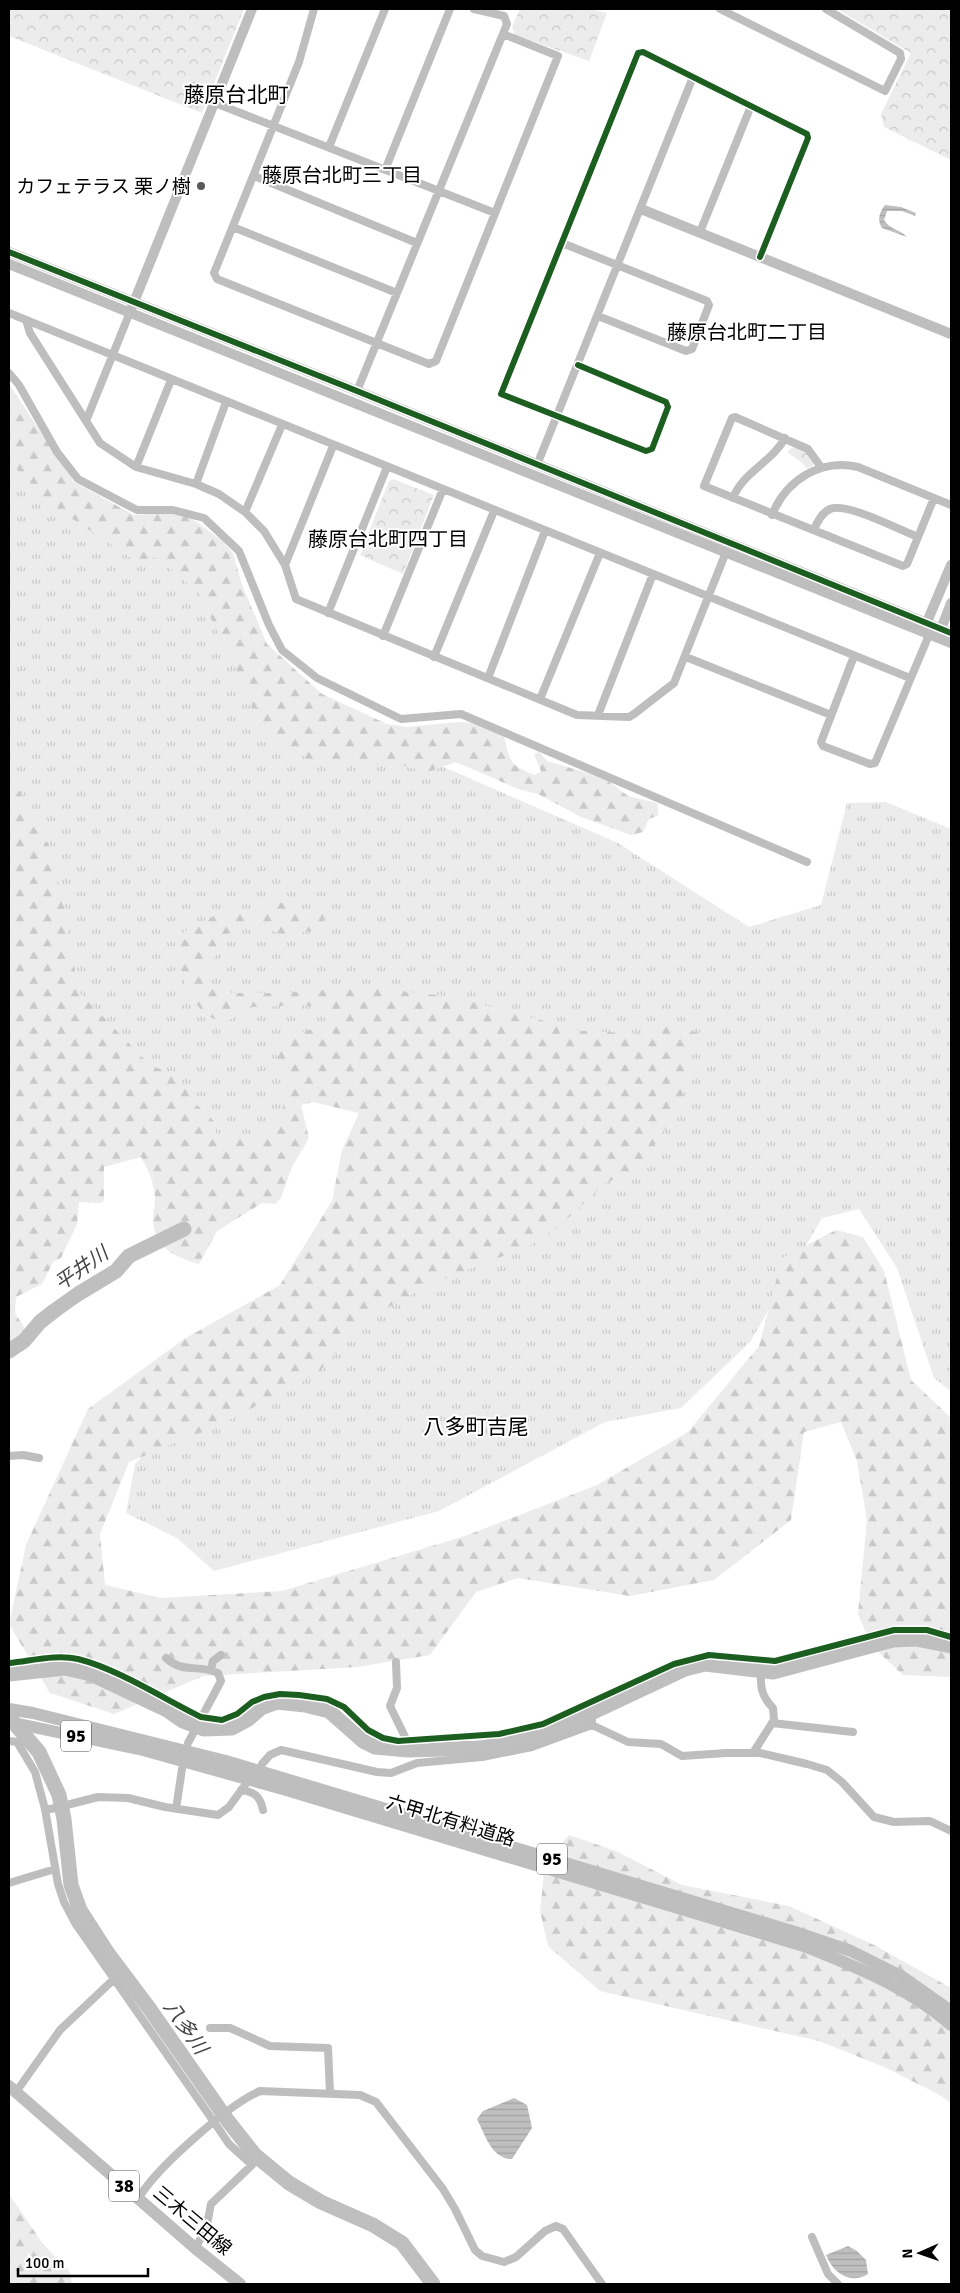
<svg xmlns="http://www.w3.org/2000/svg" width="960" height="2293" font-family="Signika,'Noto Sans JP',sans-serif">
<defs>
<pattern id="grass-tufts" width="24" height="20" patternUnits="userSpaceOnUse" patternTransform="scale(1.25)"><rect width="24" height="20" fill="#ececec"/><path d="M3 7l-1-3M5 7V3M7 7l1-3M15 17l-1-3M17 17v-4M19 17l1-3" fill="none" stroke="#c9c9c9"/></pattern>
<pattern id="forest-firs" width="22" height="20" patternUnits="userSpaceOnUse" patternTransform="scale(1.25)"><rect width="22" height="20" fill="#ececec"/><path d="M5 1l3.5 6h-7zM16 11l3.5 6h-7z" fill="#c9c9c9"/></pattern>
<pattern id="park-crowns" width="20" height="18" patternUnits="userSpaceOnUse" patternTransform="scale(1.25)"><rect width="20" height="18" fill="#ececec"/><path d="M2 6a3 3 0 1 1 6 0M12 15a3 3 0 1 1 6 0" fill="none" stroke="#c9c9c9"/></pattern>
<pattern id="water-rules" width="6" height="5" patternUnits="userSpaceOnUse" patternTransform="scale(1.25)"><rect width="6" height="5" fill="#bfbfbf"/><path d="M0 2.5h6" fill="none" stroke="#a2a2a2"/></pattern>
</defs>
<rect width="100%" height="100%" fill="#fff"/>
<path fill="url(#grass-tufts)" d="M9,441L199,584L249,682L618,843L749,927L821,905L847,803L886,802L951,829V1391L934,1378L897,1268L859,1209L822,1218L750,1342L681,1408L605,1422L439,1511L214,1571L177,1538L126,1513L135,1464L367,1219L410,1111L304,1076L256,1183L83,1063L9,856Z"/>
<path fill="url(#forest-firs)" d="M9,384L74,482L134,515L167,513L190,517L221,540L233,553L242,585L267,644L322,694L387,724L407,727L458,722L471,723L504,736C511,762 507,764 535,775L541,771L534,754L539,752L547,761L604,778L628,796L657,803L659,815L649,819L643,832L631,835L581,817L538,794L518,789L456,762L428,772L405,766L314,763L253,725L251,700L198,592L155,557L139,563L47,502L9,459Z
M9,771L53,854L79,992L149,1064L175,1076L188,1088L197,1105L214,1121L217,1137H240L267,1133L282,1111L289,1082L270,1042L287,1035L327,1026L331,1009L301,1005L252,1007L228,1021C222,1020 213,1020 209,1016C184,999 180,965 174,938L201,922L225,911L250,917L266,907L285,902L304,911L324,912L322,930L283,934L254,926L213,938L219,952L205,968L208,987L233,993H279L365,987L454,997L582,1031L649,1034L661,1024L703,1034L689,1056L688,1085L669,1123L640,1168L605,1183L563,1223L532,1245L433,1283L363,1321L318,1373L222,1424L129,1462L100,1534L105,1585L161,1598L282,1591L465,1536L597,1485L688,1432L759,1346L782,1258L836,1230L863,1237L884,1271L911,1380L951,1418V1677L903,1675L871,1645L858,1614L867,1520L857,1461L841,1422L804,1432L791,1520L714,1580L630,1596L518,1578L476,1592L430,1655L357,1667L203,1676L114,1714L50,1693L9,1624L26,1545L88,1409L184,1339L280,1285L332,1201L342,1150L359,1113L313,1102L301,1105L309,1138L292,1167L281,1198L275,1204L262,1203L217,1231L199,1264C175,1257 154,1248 153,1220C153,1213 155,1205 155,1197C154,1182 148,1169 141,1157L104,1167V1201L100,1203L79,1202L77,1224L61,1258L53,1262L42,1284L16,1297L15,1313L27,1332L9,1346Z
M569,1835L616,1851L682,1885L789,1906L876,1946L951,1988V2103L938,2094L884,2067L819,2041L600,1991L548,1946L540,1911L545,1864Z
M9,2194L43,2244L70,2272L72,2284H9Z"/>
<path fill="url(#park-crowns)" d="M9,9H244L202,113L9,36Z
M520,9H589L607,13L589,61L515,35L512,27Z
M837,9H951V160L884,127L881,114L911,53Z
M793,447L805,449L817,462L808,469L800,461L787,452Z
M393,479L434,495L403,574L360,555L389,481Z"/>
<path fill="url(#water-rules)" d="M885,205L901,207L916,213L915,216L902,211H887L884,220C890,230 900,229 907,237L882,228C877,220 879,213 885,205Z
M514,2098L527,2105L532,2128L512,2159C492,2159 485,2135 477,2119L483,2111Z
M848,2246L857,2251L866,2260L868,2274C850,2285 833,2273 826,2255Z"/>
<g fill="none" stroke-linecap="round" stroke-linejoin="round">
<path stroke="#bfbfbf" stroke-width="15" d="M9,1351L24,1341L40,1322L54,1311L78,1294L116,1271L129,1256L184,1229
M9,1674L65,1668L91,1674L167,1710L183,1721L204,1729L232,1728L247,1720L261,1708L277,1702L305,1705L329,1711L363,1741L375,1747L408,1750L480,1748L533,1738L570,1723L685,1669L705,1664L773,1672L893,1640L916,1639L951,1646
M9,1717L39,1752L59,1795L64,1819L71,1885L80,1910L107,1952L149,2008L228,2121L255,2155L289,2183L321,2202L373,2225L402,2243L433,2284"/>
<path stroke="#bebebe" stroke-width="8" d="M314,9L299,62L214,273L217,279L429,364L436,361L558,56L503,34
M720,9L885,91L901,59L900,53L826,9
M215,103L495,213
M329,147L385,9
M385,170L450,9
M254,176L417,243
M233,227L397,293
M700,232L751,106
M562,243L707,301L709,305L692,349L686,351L598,316
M9,313L910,678
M26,320L30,333L100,443L136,467L196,484L219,494L245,512L264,531L285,565L296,599L577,715L629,717L634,714L674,683L726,552
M578,365L666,402L668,407L652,449L646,451L501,394L638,53L643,52L807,134L808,138L760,257
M9,373L19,385L57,452L78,479L137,510H173L204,518L239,551L269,625L282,650L317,678L401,719L461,714L807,862
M357,391L507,24L504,16L474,9
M86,421L130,312
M537,465L693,77
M136,467L171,380
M821,467L808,449L735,417L732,418L704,486L903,566L907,564L934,498
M196,484L226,402
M733,498C743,472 772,462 785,438
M245,512L282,425
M772,515C786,480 821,458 858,467L951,505
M814,530C817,522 821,513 830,509C847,502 899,530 918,537
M285,565L333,446
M328,613L387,467
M383,636L443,489
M854,656L821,742L823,746L870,764L875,763L929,635
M434,657L494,511
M686,657L831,715
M488,678L545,531
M540,699L600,553
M598,715L653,574
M9,1456L23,1455L39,1458
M166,1658C183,1674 200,1664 218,1673L221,1681L188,1743
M396,1662L397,1688L390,1706L407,1741
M9,1663C31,1661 56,1654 78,1659C118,1669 164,1699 201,1717L222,1720L237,1714L252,1702L264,1697L280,1694L299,1695L327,1699L344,1707L368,1730L383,1738L398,1741L499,1734L543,1724L674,1664L709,1655L775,1661L894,1630H927L951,1637
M211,1669L213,1661L221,1655
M586,1704L592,1719V1725
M772,1723L853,1732
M9,1741L17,1742L35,1772L45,1809L58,1884L64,1902L75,1923L214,2122L229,2144L252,2165L211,2204L206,2230L195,2248
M753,1753L774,1720L773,1708C758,1693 761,1682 761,1661
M262,1764L270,1755L281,1750L377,1772L391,1773L417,1763L482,1757L532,1747L592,1725L628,1742L661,1744L682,1756L726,1753H760L807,1764L827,1770L842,1782L874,1817L894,1822L930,1821L951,1831
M241,1790C255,1792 260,1796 263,1810
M45,1809H51L98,1797L128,1798L165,1807L218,1815L229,1807L245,1785
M176,1809L182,1769
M9,1883L55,1869
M210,2028H230L270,2046L328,2048L330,2093
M16,2092L60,2030L113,1980
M138,2199C156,2168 228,2105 260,2091L360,2095L376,2102L443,2189L455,2209L475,2250L482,2256L504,2262L516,2257L545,2231L556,2226L563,2229L602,2284
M812,2237L828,2274L838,2284"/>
<path stroke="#bebebe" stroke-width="10" d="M641,209L951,334
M9,252L357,391L951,633
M9,264L951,643
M132,307L252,9
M928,629L927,622L951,565
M937,631L941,629L951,603"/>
<path stroke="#bebebe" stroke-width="12" d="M9,1709L33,1713L226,1761L795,1932L851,1951L901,1976L951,2011
M9,1722L143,1750L283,1789L807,1947C859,1968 909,1988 951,2025
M9,2086L195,2248L240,2284"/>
<defs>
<path id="cycleway" d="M9,252L357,391L951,633
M578,365L666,402L668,407L652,449L646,451L501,394L638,53L643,52L807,134L808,138L760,257
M9,1663C31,1661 56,1654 78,1659C118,1669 164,1699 201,1717L222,1720L237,1714L252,1702L264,1697L280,1694L299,1695L327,1699L344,1707L368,1730L383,1738L398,1741L499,1734L543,1724L674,1664L709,1655L775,1661L894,1630H927L951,1637"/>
</defs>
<use href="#cycleway" stroke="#fff" stroke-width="9"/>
<use href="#cycleway" stroke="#1b5e20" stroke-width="6"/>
</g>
<circle fill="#595959" stroke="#fff" stroke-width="2" cx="201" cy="186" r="5"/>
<g text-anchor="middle" stroke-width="4" stroke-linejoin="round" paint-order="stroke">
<g fill="#fff" stroke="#4c4c4c" stroke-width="1">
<rect x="61" y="1720.5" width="30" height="31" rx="4"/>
<rect x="537" y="1843.5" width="30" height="31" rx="4"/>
<rect x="109" y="2170.5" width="30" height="31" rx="4"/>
</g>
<g font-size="18" font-weight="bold" fill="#000">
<text x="76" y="1742">95</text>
<text x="552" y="1865">95</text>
<text x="124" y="2192">38</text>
</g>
<g font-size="19" fill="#000" stroke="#fff" text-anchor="end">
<text x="191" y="193">カフェテラス 栗ノ樹</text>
</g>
<g font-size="19" fill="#000" stroke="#fff">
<text transform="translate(451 1820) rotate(17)" y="7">六甲北有料道路</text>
<text transform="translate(193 2220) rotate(40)" y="7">三木三田線</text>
</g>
<g font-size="20" fill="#000" stroke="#fff">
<text x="342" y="182">藤原台北町三丁目</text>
<text x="747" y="339">藤原台北町二丁目</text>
<text x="388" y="546">藤原台北町四丁目</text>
</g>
<g font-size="20" font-style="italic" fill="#444" stroke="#fff">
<text transform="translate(81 1268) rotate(-35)" y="7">平井川</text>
<text transform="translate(186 2027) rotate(55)" y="7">八多川</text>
</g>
<g font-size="21" fill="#000" stroke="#fff">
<text x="236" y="102">藤原台北町</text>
<text x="476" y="1434">八多町吉尾</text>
</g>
</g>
<rect width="960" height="2293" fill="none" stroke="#000000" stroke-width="20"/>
<g transform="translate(920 2253) rotate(268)" stroke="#ffffff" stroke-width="4" paint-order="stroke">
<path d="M0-4L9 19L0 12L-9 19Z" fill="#000000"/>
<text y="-8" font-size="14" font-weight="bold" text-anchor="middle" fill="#000000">N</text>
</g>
<path d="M18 2268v8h130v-8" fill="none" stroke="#000000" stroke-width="2.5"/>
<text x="25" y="2268" font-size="15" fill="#000000" stroke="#ffffff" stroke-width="4" paint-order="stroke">100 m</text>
</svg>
